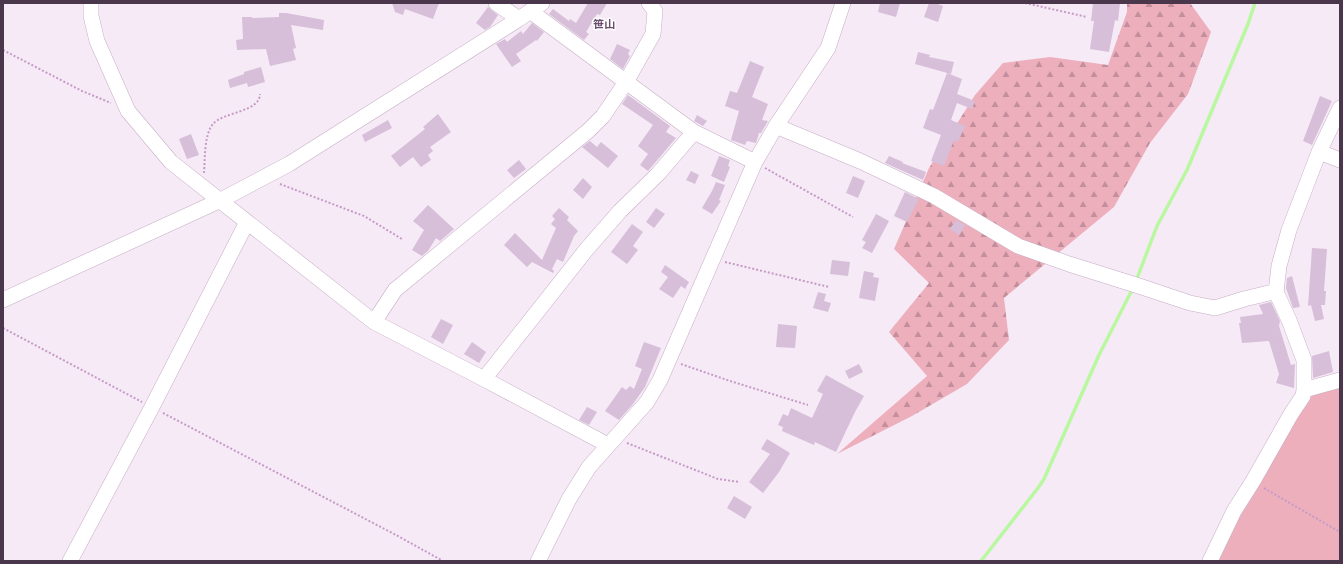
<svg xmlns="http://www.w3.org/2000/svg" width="1343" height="564" font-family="Roboto,'Noto Sans JP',sans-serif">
<defs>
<pattern id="forest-firs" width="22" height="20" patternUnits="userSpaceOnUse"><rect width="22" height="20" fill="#eeafbd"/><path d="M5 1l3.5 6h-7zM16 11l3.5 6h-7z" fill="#c38f9c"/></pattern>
</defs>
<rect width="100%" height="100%" fill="#f6eaf6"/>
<path fill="#eeafbd" d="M1340,382V561H1213L1309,395Z"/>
<path fill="url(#forest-firs)" d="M1127,3H1190L1211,32L1188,94L1150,143L1114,207L1004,298L1009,340L967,384L912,416L837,454L927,376L889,332L929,283L894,249L929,168L975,95L1003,63L1050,57L1108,65L1127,12Z"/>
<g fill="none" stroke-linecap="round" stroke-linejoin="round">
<path stroke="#b9f8a1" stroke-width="3.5" d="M1136,281L1157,226L1187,170L1248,24L1255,3
M981,561L1038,488L1044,479L1099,355L1133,288"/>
</g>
<path fill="#d7bed9" d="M392,3H439L433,19L405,9L403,15L395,12Z
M588,3H607L600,15L597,14L586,32L589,34L584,40L549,14L553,9L569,21L570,19L576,23Z
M880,3H900L896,17L878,12Z
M929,3H935L943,6L938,22L924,17Z
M1093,3H1120L1118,21L1115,20L1109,52L1090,49L1094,21H1091Z
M488,7L498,15L490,27L485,30L476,23Z
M279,13H286L324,20L323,30L291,25L296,48L293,49L296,60L270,66L266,49L237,50L236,40L243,39L242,17H252V18L279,17Z
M532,23L544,32L537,41L536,40L516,54L521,61L512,67L496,44L505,39L507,42L521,31L523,34Z
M617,44L630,50L628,54L630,56L623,69L610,59Z
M918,52L930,55L929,57L954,62L951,74L915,64Z
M750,61L764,67L752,97L768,104L762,120L768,121L761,133H759L756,143L747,141L745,145L731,140L739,111L725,106L730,91L737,93Z
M261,67L265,82L248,87L247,83L230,88L228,80L244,74V72Z
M947,73L962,79L957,94L975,101L972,109L957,103L951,120L965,126L958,142L954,140L944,166L931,161L941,135L923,128L930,109L933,110Z
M628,95L670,126L666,132L676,138L648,171L640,165L648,154L638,146L653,125L622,104Z
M1320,96L1332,101L1312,145L1303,141Z
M438,114L451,132L430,147L433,151L428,155L431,160L421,167L413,157L400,167L391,156L425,129L423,127Z
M697,115L707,121L703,126L694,121Z
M388,120L392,128L365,142L362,135Z
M191,134L199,155L187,159L179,139Z
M590,141L597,147L601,142L618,156L608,168L582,147Z
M719,156L730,160L728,166L730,167L724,182L711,176Z
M889,156L903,162L902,163L926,172L923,180L885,163Z
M519,160L526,169L514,178L507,170Z
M691,171L699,175L695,184L686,180Z
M853,176L865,181L858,198L846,193Z
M583,178L592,187L583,199L573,190Z
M716,182L725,185L719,200L721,201L712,214L702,208L712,191Z
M905,192L919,199L907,222L894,216Z
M428,205L454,229L440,241L436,238L428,251L422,256L412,250L424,230L413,221Z
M559,208L569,217L567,220L578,231L574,236L563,262L557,259L552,269L554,271L553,273L532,262L527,267L504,245L515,233L542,260L556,228L551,224L555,219L552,216Z
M656,208L665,214L654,228L646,222Z
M876,214L889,221L872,253L862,248L866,242L862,240Z
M956,220L965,225L959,235L950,229Z
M632,224L643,232L633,246L638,250L627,264L611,252Z
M1312,248L1327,249L1324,291H1326L1325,305H1321L1324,319L1315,321L1311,305L1308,306Z
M832,260L850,262L848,276L830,274Z
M665,265L689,282L685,289L681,286L673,298L659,289L668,277L661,272Z
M864,271L874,273L873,277L879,278L875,301L859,298Z
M1292,276L1300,307L1293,308L1286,288L1287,278Z
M818,292L826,294L824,301L831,303L828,312L813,308Z
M1271,302L1280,321L1279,326L1291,365L1295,364L1294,388L1276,383L1279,374L1269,341L1242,343L1239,323H1241L1240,317L1263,314L1259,305Z
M441,319L453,325L443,344L431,337Z
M778,324L797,326L795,348L776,347Z
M472,342L486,352L479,363L464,354Z
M644,342L661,348L645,387L633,404L619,420L605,411L622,387L626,390L630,386L634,389L642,369L635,366Z
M1329,351L1333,372L1313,378L1312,356Z
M859,364L863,372L849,379L845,371Z
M826,375L864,396L855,412L836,452L815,442L814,445L782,431L783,427L778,425L783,414L788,416L791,408L812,418L823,394L817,391Z
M587,407L597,412L589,425L579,420Z
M767,439L790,453L779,472L763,493L749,482L770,454L761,449Z
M734,496L752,507L745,519L727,508Z"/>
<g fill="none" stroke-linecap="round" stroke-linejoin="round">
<defs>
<path id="minor" d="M91,3V16L97,41L128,111L171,162L374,322L484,379L608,445
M496,3L519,19
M530,11L694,132L755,162
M776,126L860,161L934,196L1018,246L1069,264L1139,286L1190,303L1215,308L1244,299L1277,291
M1319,152L1340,160
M3,300L221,200L289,164L519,19L542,3
M374,322L395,290L588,131L603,116L626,82L653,34L655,11L649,3
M484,379L586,250L620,211L658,174L694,132
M1304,390L1340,380
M70,561L152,407L247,222
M538,561L569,499L589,467L647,402L660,380L755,162L776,126L828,48L843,3
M1210,561L1234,511L1253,481L1291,414L1303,396L1304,390V360L1289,320L1276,292L1279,266L1289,230L1319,152L1340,108"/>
</defs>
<use href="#minor" stroke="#c6aec6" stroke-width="16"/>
<path stroke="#c59bc6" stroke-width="2" stroke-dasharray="2 2" stroke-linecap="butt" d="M1025,3L1087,17
M3,50L82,91L111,103
M765,168L853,217
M204,173C205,160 204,134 213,124C223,112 260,112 260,94
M280,184L364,216L402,239
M725,262L829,287
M3,328L142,402
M681,364L730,381L808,405
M163,413L396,535L443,561
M627,443L718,479L740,482
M1264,488L1340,532"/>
<use href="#minor" stroke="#fff" stroke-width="15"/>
</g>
<g text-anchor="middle" stroke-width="3" stroke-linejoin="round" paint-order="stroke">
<g font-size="11" font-weight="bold" fill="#6c4d6f" stroke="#fff">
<text x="604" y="28">笹山</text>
</g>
</g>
<rect width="1343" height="564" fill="none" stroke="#4a374b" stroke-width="8"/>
</svg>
